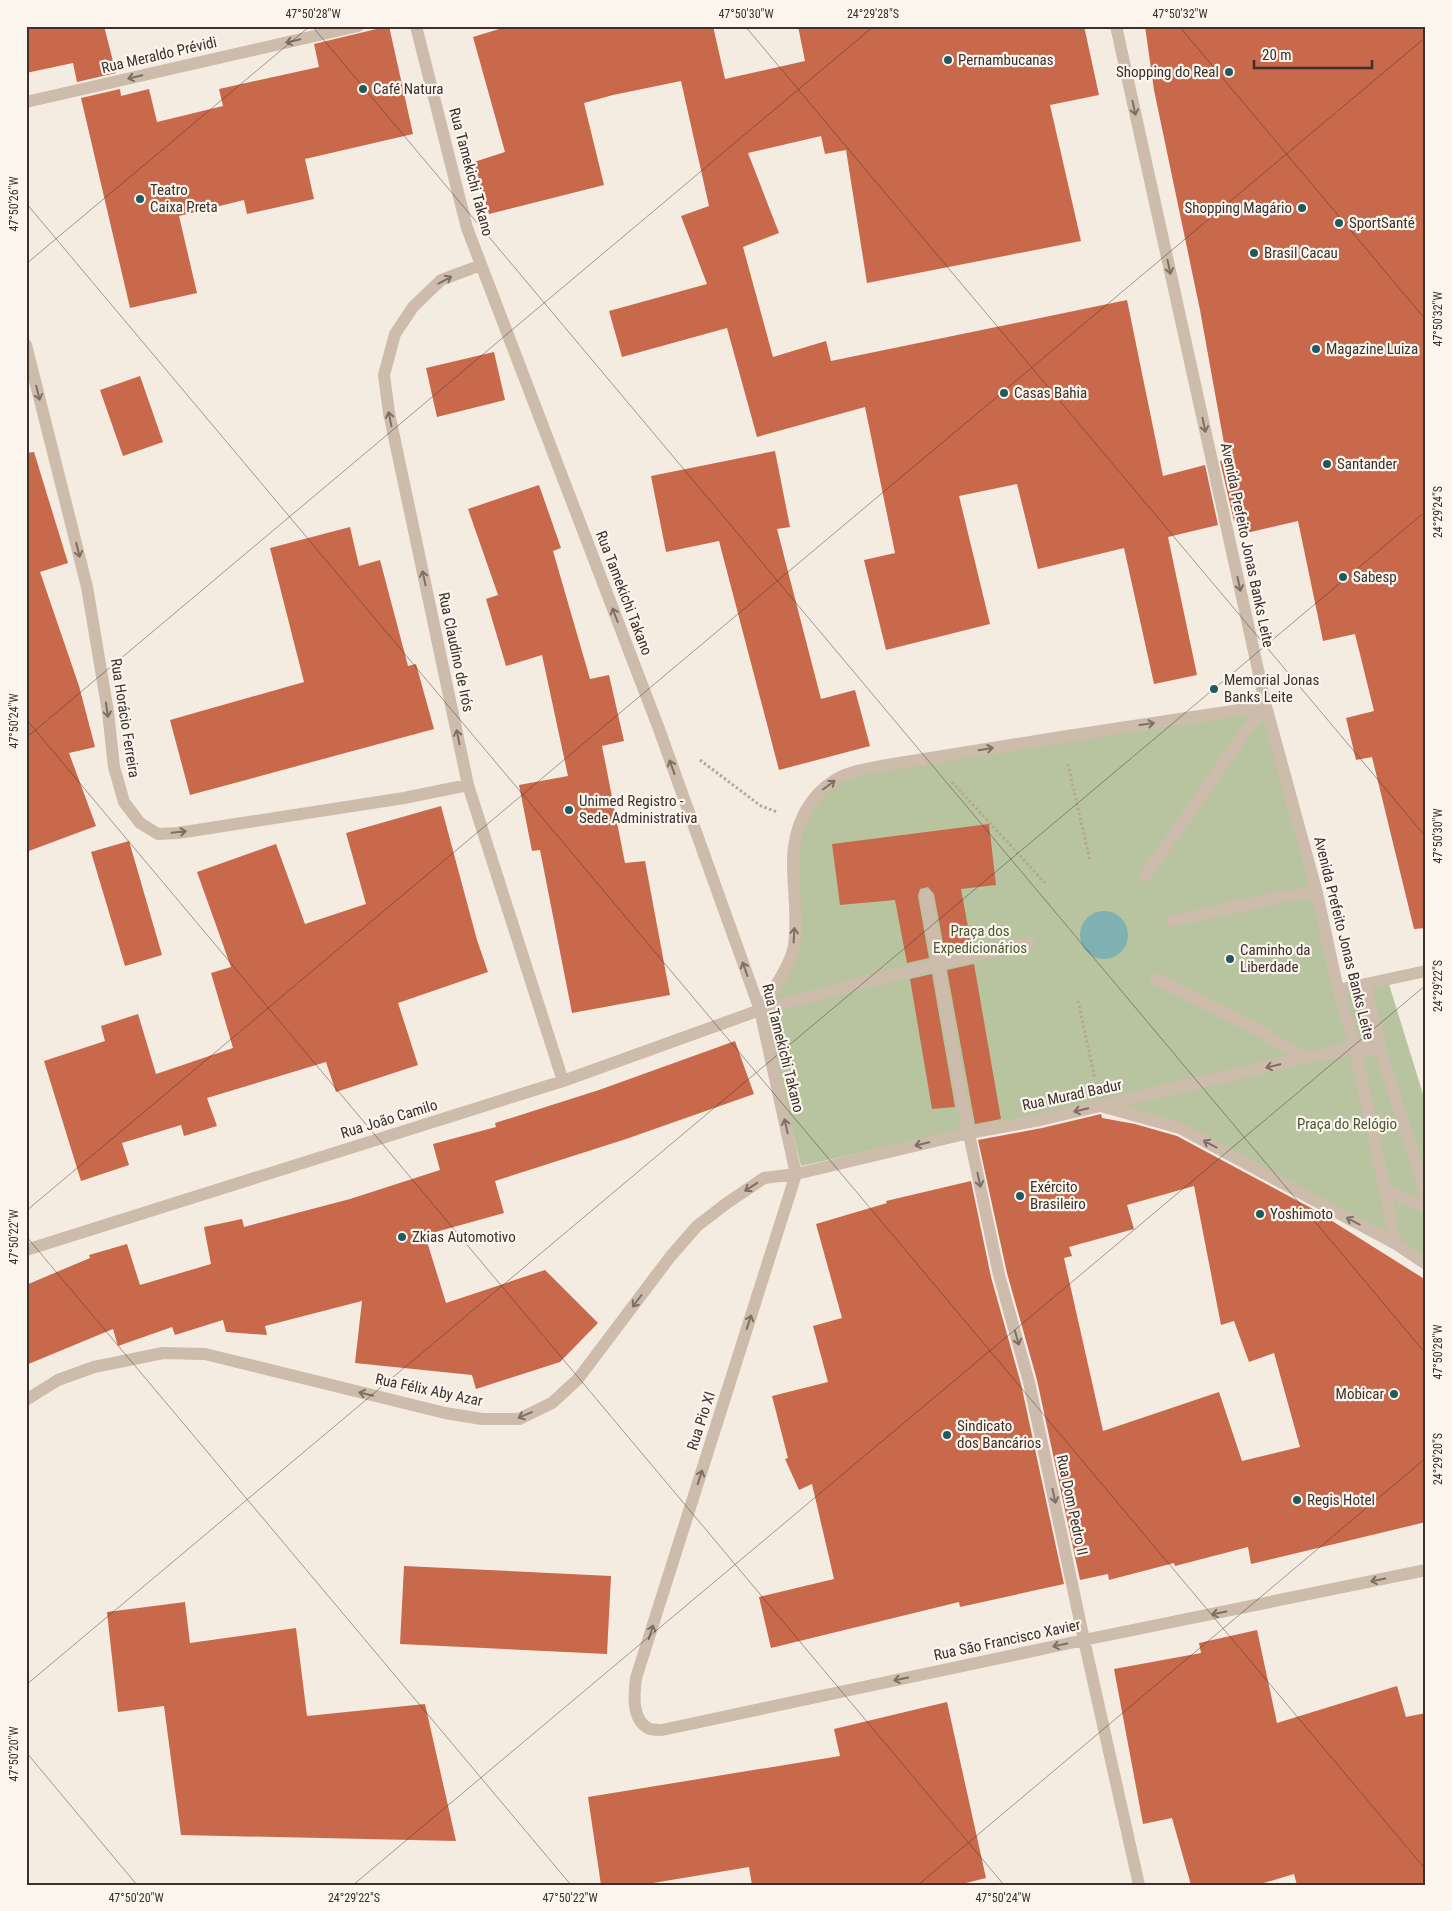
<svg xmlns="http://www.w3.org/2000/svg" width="1452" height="1911" font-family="'Roboto Condensed',sans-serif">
<rect width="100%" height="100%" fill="#f4ebe1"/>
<path fill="#b8c4a0" d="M1265,707L1337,993L1388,981L1426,1104V1258L1247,1158L1110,1106L969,1129L801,1166L763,1010L786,970L803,817L837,782L858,775Z"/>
<path fill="#7fb0b2" d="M1080 935a24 24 0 1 1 48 0a24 24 0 1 1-48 0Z"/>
<path fill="#c8694b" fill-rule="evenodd" d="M26,26H104L116,73L77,82L73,63L26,73Z
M389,26L413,134L305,159L314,199L247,214L244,200L179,216L197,293L130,308L81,98L120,89L121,96L149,89L157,122L223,106L219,89L319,67L314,44Z
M509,26H713L725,79L805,61L798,26H1084L1099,95L1050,105L1081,241L867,283L846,150L825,154L821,136L748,153L779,233L743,247L773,357L826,341L831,361L1127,300L1163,476L1205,465L1218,525L1168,537L1197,675L1154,684L1124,548L1038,569L1017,484L959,496L990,624L886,650L864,560L895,553L865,407L757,437L727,328L622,357L609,311L707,284L681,216L709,206L681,81L613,95L584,103L604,185L489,214L474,162L505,152L473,37Z
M1145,26H1426V928L1414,929L1372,757L1356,760L1346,718L1374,711L1355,634L1323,641L1298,521L1242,534L1239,520L1234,521L1220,461L1227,460L1200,310L1154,90Z
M494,352L505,400L437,417L426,368Z
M140,376L163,442L123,456L100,390Z
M775,451L790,527L777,529L821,699L855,690L870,746L779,770L719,541L666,552L651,476Z
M34,452L68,563L40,572L79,686L95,747L69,753L96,826L26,852V453Z
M539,485L561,548L553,551L590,679L609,675L624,741L602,746L625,863L645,861L670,995L572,1013L540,850L532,851L519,785L568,776L542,655L506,666L486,599L498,595L468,509Z
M350,527L359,566L380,560L408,666L416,664L434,729L190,795L170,720L304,682L270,548Z
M441,806L477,940L488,972L398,1003L418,1065L336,1092L326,1062L207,1098L217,1126L184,1136L181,1125L122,1143L129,1165L81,1181L44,1061L105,1041L101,1026L138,1014L156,1074L233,1048L211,973L231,967L197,872L276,844L305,924L366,904L346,833Z
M989,824L996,885L961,889L972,948L945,954L934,894L928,887L920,889L918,896L929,958L907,963L895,900L840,905L832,844Z
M129,841L162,955L125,966L91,852Z
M974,964L1001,1119L975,1124L947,970Z
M932,974L955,1107L932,1109L910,979Z
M735,1041L754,1094L626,1139L495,1181L504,1213L425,1235L446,1303L545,1270L598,1323L560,1362L476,1389L472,1375L355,1363L362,1301L265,1326L267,1335L226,1332L223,1320L175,1335L172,1327L118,1346L113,1329L26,1365V1285L90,1258L89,1255L127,1244L140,1285L211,1264L204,1227L242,1219L244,1227L350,1199L440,1170L433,1144L496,1127L495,1123L599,1090Z
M1101,1114L1102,1118L1135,1124L1177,1136L1313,1209L1426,1280V1522L1251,1564L1248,1547L1175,1566L1174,1563L1109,1580L1108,1574L1080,1580L1037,1380L1007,1273L978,1140L1042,1128ZM1194,1186L1221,1325L1234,1321L1249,1362L1274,1353L1300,1447L1242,1461L1219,1392L1103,1431L1064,1258L1072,1256L1069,1247L1134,1229L1127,1205Z
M971,1181L991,1277L1021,1384L1064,1584L960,1607L959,1602L771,1648L759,1597L834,1579L812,1484L799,1490L785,1459L788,1458L772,1396L828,1382L813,1326L842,1318L816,1224L887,1203L886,1201Z
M404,1566L611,1576L607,1654L400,1644Z
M185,1602L190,1643L296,1628L307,1716L425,1704L456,1841L181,1835L164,1706L118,1712L107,1612Z
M1257,1630L1277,1723L1397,1686L1406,1717L1426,1713V1885H1297L1294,1874L1257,1885H1191L1172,1818L1143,1824L1114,1669L1201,1653L1199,1643Z
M947,1702L986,1878L958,1885H752L749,1867L641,1885H601L588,1797L840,1756L834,1729Z"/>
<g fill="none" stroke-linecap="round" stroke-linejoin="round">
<path stroke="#b9a596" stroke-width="3" stroke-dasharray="2.5 2.5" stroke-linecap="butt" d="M700,760L761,806L777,812
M1068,764L1090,861
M952,782L1047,885
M1078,1001L1095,1079"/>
<path stroke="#cdbbac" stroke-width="12" d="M416,26L467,228L659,729L760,1010L796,1174
M1116,26L1266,706L1317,893L1338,990L1355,1048L1396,1244
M26,102L358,26
M481,265L441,280L413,307L395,334L384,375L389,413L468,785L563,1081
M26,345L87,587L108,712L114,767L124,802L140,823L158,834L178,833L404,798L468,785
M1145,876L1246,731L1266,706
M926,895L963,1106L999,1275L1029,1382L1084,1640L1139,1885
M1172,921L1285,896L1317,893
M1156,979L1263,1033L1304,1058
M1365,984L1381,1051L1426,1195
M1338,990L1426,971
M760,1010C770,994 791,965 794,946C798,918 793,890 793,862C793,829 807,796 837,779C850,771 867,769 881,766L1061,737L1266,706
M1104,1107L1180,1128L1396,1244L1426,1264
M796,1174L636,1678C634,1694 631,1721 650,1729C654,1730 659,1730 662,1730L1084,1640L1426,1570
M1384,1190L1426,1207
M26,1250L563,1081L760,1010L908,971L1029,943
M26,1400L58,1380L94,1367L163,1353L205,1354L445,1413L482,1419H519L552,1403L578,1379L670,1257L697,1226L727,1203L764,1178L796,1174L969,1133L1040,1120L1304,1058L1355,1048L1381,1051"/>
</g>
<defs><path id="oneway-shaft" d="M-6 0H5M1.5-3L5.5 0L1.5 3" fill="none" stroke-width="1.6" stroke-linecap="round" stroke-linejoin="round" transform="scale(1.25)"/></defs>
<g stroke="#7d6f65">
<use href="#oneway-shaft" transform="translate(293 41) rotate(167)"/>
<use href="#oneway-shaft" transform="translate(135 77) rotate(167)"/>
<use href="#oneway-shaft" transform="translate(1134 108) rotate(78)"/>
<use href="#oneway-shaft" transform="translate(1169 267) rotate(78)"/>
<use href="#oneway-shaft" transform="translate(445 280) rotate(-28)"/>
<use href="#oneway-shaft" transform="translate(38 393) rotate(76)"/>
<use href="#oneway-shaft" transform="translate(390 419) rotate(-101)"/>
<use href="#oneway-shaft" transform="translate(1204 425) rotate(78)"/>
<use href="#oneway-shaft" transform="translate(78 550) rotate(76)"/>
<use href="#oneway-shaft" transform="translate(424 578) rotate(-102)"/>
<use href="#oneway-shaft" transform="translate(1239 584) rotate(78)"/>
<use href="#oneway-shaft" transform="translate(615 615) rotate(-111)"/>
<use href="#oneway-shaft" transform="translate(107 710) rotate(82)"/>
<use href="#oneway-shaft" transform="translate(1147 724) rotate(-8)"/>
<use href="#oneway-shaft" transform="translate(458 737) rotate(-102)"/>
<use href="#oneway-shaft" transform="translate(986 749) rotate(-9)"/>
<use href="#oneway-shaft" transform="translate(672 767) rotate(-110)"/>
<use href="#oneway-shaft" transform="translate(829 785) rotate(-37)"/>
<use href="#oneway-shaft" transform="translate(179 832) rotate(-6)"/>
<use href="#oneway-shaft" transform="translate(794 935) rotate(-87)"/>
<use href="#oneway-shaft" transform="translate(745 969) rotate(-110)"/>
<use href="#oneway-shaft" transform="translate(1273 1066) rotate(167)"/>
<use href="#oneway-shaft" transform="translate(1081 1110) rotate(167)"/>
<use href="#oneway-shaft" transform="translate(786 1126) rotate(-103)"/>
<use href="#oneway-shaft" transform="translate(922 1144) rotate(167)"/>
<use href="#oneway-shaft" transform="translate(1210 1144) rotate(-152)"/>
<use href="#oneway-shaft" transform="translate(979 1180) rotate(78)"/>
<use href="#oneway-shaft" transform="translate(751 1187) rotate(147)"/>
<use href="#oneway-shaft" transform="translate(1353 1221) rotate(-152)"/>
<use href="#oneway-shaft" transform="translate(637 1301) rotate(127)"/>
<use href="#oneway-shaft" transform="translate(749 1322) rotate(-72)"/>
<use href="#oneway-shaft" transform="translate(1017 1338) rotate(74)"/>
<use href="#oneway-shaft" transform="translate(366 1394) rotate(-166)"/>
<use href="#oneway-shaft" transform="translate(525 1415) rotate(157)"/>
<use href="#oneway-shaft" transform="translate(700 1477) rotate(-72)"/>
<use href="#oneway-shaft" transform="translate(1054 1496) rotate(78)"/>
<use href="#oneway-shaft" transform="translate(1378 1580) rotate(168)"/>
<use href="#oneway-shaft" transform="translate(1219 1613) rotate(168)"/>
<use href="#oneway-shaft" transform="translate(651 1632) rotate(-72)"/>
<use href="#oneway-shaft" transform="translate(1060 1645) rotate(168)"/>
<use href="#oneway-shaft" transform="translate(901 1679) rotate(168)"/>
</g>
<path fill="none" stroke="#3b302b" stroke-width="1" stroke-opacity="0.45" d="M312,26L1426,1354M745,26L1426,837M1179,26L1426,320M26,203L1426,1870M26,264L310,26M26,719L1004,1885M26,738L874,26M26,1211L1426,37M26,1236L571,1885M26,1685L1426,511M26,1752L137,1885M353,1885L1426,985M918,1885L1426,1458"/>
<g fill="#1f5a5e" stroke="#fbf5ee" stroke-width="2">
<circle cx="948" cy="60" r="5"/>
<circle cx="1229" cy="72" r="5"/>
<circle cx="363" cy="89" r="5"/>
<circle cx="140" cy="199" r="5"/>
<circle cx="1302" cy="208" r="5"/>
<circle cx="1339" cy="223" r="5"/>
<circle cx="1254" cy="253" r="5"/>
<circle cx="1316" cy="349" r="5"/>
<circle cx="1004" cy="393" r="5"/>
<circle cx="1327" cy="464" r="5"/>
<circle cx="1343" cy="577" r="5"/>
<circle cx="1214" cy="689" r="5"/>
<circle cx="569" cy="810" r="5"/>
<circle cx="1230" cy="959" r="5"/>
<circle cx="1020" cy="1196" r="5"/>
<circle cx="1260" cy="1214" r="5"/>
<circle cx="402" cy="1237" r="5"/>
<circle cx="1394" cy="1394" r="5"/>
<circle cx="947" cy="1435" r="5"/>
<circle cx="1297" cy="1500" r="5"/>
</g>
<g text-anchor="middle" stroke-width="4.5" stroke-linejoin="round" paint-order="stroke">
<g font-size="15" fill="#3b302b" stroke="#fbf5ee">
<text transform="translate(159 55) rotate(-13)" y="5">Rua Meraldo Prévidi</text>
<text transform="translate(471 172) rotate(75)" y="5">Rua Tamekichi Takano</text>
<text transform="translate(1247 545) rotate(78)" y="5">Avenida Prefeito Jonas Banks Leite</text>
<text transform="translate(624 593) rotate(69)" y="5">Rua Tamekichi Takano</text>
<text transform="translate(456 652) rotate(78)" y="5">Rua Claudino de Irós</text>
<text transform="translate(125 718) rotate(81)" y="5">Rua Horácio Ferreira</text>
<text transform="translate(1344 938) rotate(76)" y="5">Avenida Prefeito Jonas Banks Leite</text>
<text transform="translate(783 1048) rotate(76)" y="5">Rua Tamekichi Takano</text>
<text transform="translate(1072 1095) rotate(-12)" y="5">Rua Murad Badur</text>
<text transform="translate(389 1119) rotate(-17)" y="5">Rua João Camilo</text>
<text transform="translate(429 1390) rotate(12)" y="5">Rua Félix Aby Azar</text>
<text transform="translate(701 1421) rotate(-72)" y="5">Rua Pio XI</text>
<text transform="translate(1072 1505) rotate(78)" y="5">Rua Dom Pedro II</text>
<text transform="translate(1007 1640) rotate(-12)" y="5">Rua São Francisco Xavier</text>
</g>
<g font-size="15" fill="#3b302b" stroke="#fbf5ee" text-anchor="start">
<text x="958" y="65">Pernambucanas</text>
<text x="1219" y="77" text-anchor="end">Shopping do Real</text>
<text x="373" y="94">Café Natura</text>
<text x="150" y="195">Teatro<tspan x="150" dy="17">Caixa Preta</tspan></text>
<text x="1292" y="213" text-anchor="end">Shopping Magário</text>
<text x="1349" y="228">SportSanté</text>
<text x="1264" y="258">Brasil Cacau</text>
<text x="1326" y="354">Magazine Luiza</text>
<text x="1014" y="398">Casas Bahia</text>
<text x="1337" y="469">Santander</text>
<text x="1353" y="582">Sabesp</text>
<text x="1224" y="685">Memorial Jonas<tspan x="1224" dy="17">Banks Leite</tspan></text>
<text x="579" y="806">Unimed Registro -<tspan x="579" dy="17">Sede Administrativa</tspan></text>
<text x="1240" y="955">Caminho da<tspan x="1240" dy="17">Liberdade</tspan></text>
<text x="1030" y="1192">Exército<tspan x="1030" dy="17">Brasileiro</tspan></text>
<text x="1270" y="1219">Yoshimoto</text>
<text x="412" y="1242">Zkias Automotivo</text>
<text x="1384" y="1399" text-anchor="end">Mobicar</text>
<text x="957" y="1431">Sindicato<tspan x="957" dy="17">dos Bancários</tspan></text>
<text x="1307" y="1505">Regis Hotel</text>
</g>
<g font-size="15" fill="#4a5a2e" stroke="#fbf5ee">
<text x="980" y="936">Praça dos<tspan x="980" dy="17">Expedicionários</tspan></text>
<text x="1347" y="1129">Praça do Relógio</text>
</g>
</g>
<rect width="1452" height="1911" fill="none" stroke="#fbf5ee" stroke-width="55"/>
<path d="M1254 60v8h118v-8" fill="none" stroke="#3b302b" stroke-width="2.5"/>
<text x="1262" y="60" font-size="15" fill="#3b302b" stroke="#fbf5ee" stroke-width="4" paint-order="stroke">20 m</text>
<rect x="28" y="28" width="1396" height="1856" fill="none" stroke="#3b302b" stroke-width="2"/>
<g font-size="12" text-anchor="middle" fill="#3b302b">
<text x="313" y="18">47°50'28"W</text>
<text x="746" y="18">47°50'30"W</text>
<text x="873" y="18">24°29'28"S</text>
<text x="1180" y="18">47°50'32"W</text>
<text transform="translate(14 204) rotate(-90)" y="4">47°50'26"W</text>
<text transform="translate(1438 319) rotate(-90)" y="4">47°50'32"W</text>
<text transform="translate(1438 512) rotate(-90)" y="4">24°29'24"S</text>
<text transform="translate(14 721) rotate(-90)" y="4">47°50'24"W</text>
<text transform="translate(1438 836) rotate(-90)" y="4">47°50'30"W</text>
<text transform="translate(1438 986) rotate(-90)" y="4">24°29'22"S</text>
<text transform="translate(14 1237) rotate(-90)" y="4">47°50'22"W</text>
<text transform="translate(1438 1352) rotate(-90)" y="4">47°50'28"W</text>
<text transform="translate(1438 1459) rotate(-90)" y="4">24°29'20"S</text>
<text transform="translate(14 1754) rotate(-90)" y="4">47°50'20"W</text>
<text x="136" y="1902">47°50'20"W</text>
<text x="354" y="1902">24°29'22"S</text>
<text x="570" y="1902">47°50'22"W</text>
<text x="1003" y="1902">47°50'24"W</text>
</g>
</svg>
